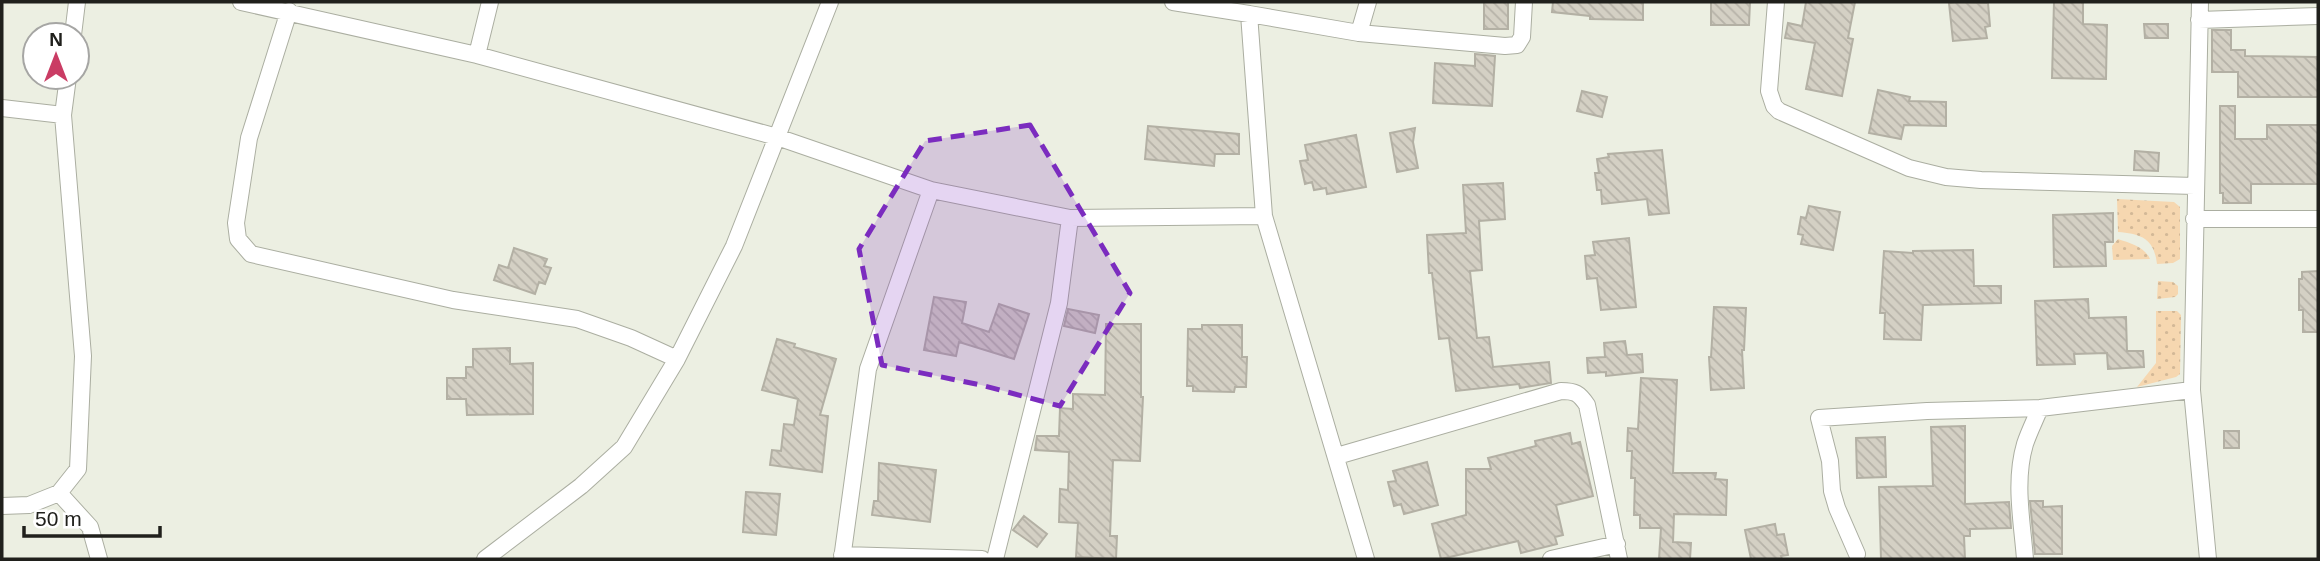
<svg xmlns="http://www.w3.org/2000/svg" width="2320" height="561" font-family="Arial,sans-serif">
<defs>
<pattern id="grass-dots" width="8" height="8" patternUnits="userSpaceOnUse" patternTransform="scale(1.75)"><rect width="8" height="8" fill="#f6d7b0"/><path d="M2 2h.1M6 6h.1" fill="none" stroke="#d3b897" stroke-width="1.8" stroke-linecap="round"/></pattern>
<pattern id="building-back-hatch" width="6" height="6" patternUnits="userSpaceOnUse" patternTransform="scale(1.75)"><rect width="6" height="6" fill="#d4d0c4"/><path d="M-1 5l2 2M0 0l6 6M5-1l2 2" fill="none" stroke="#b6b2a8"/></pattern>
</defs>
<rect width="100%" height="100%" fill="#ecefe2"/>
<path fill="url(#grass-dots)" d="M2117,199L2174,202L2180,207V259L2173,263L2157,264C2154,238 2141,234 2118,232Z
M2118,239C2130,243 2145,247 2150,259L2113,260L2112,246Z
M2158,281L2173,282L2178,286V294L2175,297L2157,299Z
M2156,311H2177L2181,315L2180,374L2176,377L2137,387L2156,363Z"/>
<path fill="url(#building-back-hatch)" stroke="#b3b0a4" stroke-width="2" d="M1484,2H1508V29H1484Z
M1553,2H1643V20L1590,19V16L1552,12Z
M1711,2H1750L1749,25H1711Z
M1806,2H1855L1848,38L1853,39L1842,96L1806,89L1815,43L1785,38L1788,23L1802,26Z
M1957,2L1988,3L1990,26L1985,27L1987,38L1953,41L1949,3Z
M2054,2H2083V24L2107,25L2106,79L2052,78Z
M2144,24H2168V38H2145Z
M2212,30H2231V50H2245V56L2318,57V97H2238V72H2212Z
M1475,54L1495,56L1492,106L1433,103L1435,63L1475,66Z
M1878,90L1910,97L1909,101L1946,102V126L1904,125L1901,139L1869,133Z
M1582,91L1607,97L1602,117L1577,111Z
M2220,106H2235V139H2267V125H2318V184H2251V203H2223V193H2220Z
M1148,126L1239,134V154H1215L1214,166L1145,159Z
M1415,128L1413,142L1418,168L1397,172L1390,133Z
M1356,135L1366,187L1327,194L1326,188L1314,190L1312,182L1305,184L1300,161L1308,160L1305,145Z
M1662,150L1669,213L1649,215L1647,199L1602,204L1601,190H1597L1595,173H1599L1597,159L1609,157L1608,154Z
M2135,151L2159,153L2158,171L2134,170Z
M1503,183L1505,219L1479,221L1482,270L1470,271L1477,338L1489,337L1493,367L1549,362L1551,383L1520,388L1519,384L1456,391L1449,338L1439,339L1432,273H1429L1427,235L1466,233L1463,185Z
M1809,206L1840,212L1833,250L1801,244L1803,235L1798,234L1801,217L1806,218Z
M2113,213V242H2105L2106,266L2054,267L2053,215Z
M1629,238L1636,307L1601,310L1597,278L1587,279L1585,256L1595,255L1593,242Z
M514,248L547,259L544,266L551,268L545,284L539,282L535,294L494,280L499,265L508,268Z
M1973,250L1974,286H2001V303L1923,305L1921,340L1884,339L1885,313H1880L1884,251L1913,253V251Z
M2318,271V332H2303V310H2299V279H2302V272Z
M934,297L966,302L962,323L989,332L999,304L1029,314L1014,359L959,342L956,356L924,350Z
M2088,299L2089,318L2126,317L2127,351H2143L2144,367L2108,369L2107,353L2074,354L2075,364L2037,365L2035,301Z
M1714,307L1746,308L1744,350H1742L1744,388L1711,390L1709,357H1711Z
M1068,309L1099,315L1095,333L1064,326Z
M1106,324H1141V397H1143L1140,461L1113,460L1110,536H1117L1116,559L1076,557L1078,523L1059,522L1060,489L1068,490L1069,452L1035,450L1037,436H1059L1060,408L1073,409V394L1105,395Z
M1202,325H1242V357H1247L1246,387H1235L1234,392L1193,391V386H1187L1188,329H1202Z
M777,339L795,344L794,347L836,359L820,415L828,416L822,472L770,465L772,450L781,451L784,424L794,425L798,399L762,390Z
M1625,341L1627,355L1642,354L1643,372L1606,376V372L1588,373L1587,358L1605,357L1604,343Z
M510,348V364L533,363V414L467,415L466,399H447V378H466V367H473V349Z
M1641,378L1677,380L1673,473H1716L1715,479L1727,480L1726,515L1674,514L1673,542L1691,543L1690,559H1659L1661,528H1640V515H1634L1635,478H1631L1632,451H1627L1628,428L1638,429Z
M1965,426V504L2009,502L2011,528L1970,529V536H1964L1965,559H1881L1879,487L1933,486L1931,427Z
M2224,431H2239V448H2224Z
M1570,433L1572,444L1580,442L1593,496L1556,505L1563,535L1555,537L1557,544L1521,553L1518,541L1441,559L1432,524L1466,515V469H1491L1488,458L1536,446L1535,441Z
M1885,437L1886,477L1857,478L1856,438Z
M1427,462L1438,505L1404,514L1401,504L1394,506L1388,482L1396,481L1393,471Z
M879,463L936,470L930,522L872,515L874,501H878Z
M746,492L780,494L776,535L743,532Z
M2030,501H2043V507L2062,506V554H2035Z
M1024,516L1047,534L1037,547L1013,530Z
M1775,524L1777,535L1784,534L1788,555L1781,556L1782,559H1751L1745,530Z"/>
<g fill="none" stroke-linecap="round" stroke-linejoin="round">
<defs>
<path id="minor" d="M241,2L477,55L777,137L931,190L1070,218L1264,216
M1173,2L1249,14L1264,216L1366,559
M1776,2L1769,91L1774,106L1779,111L1909,168L1946,177L1981,180L2195,186
M2200,2L2192,390L2208,559
M289,11L249,138L236,223L238,239L251,254L453,300L577,319L631,338L677,359
M1249,14L1359,33L1505,46L1517,45L1522,37L1524,2
M2199,20L2318,16
M1359,33L1368,2
M73,35L77,2
M477,55L490,2
M2,108L63,115
M2194,219H2318
M1337,456L1561,391C1575,391 1579,393 1587,405L1619,559
M59,493L90,527L99,559
M2,506L29,505L59,493L78,469L83,356L63,115L68,77
M1857,554L1837,508L1832,491L1830,461L1819,418L1927,411L2040,408L2192,390
M842,555L982,559
M485,559L581,486L624,447L677,359L734,246L830,2
M842,559L868,369L931,190
M995,559L1059,303L1070,218
M1551,559L1617,544
M2025,559C2022,521 2014,481 2025,444C2029,432 2035,420 2040,408"/>
</defs>
<use href="#minor" stroke="#abaea1" stroke-width="18"/>
<use href="#minor" stroke="#fff" stroke-width="16"/>
</g>
<path fill="#7b2cbf" fill-opacity="0.2" stroke="#7b2cbf" stroke-width="5" stroke-dasharray="14 9" stroke-linejoin="round" d="M1030,125L1130,293L1060,406L981,385L882,365L859,249L925,141Z"/>
<rect width="2320" height="561" fill="none" stroke="#20201c" stroke-width="7"/>
<g transform="translate(56 56)"><circle r="33" fill="#ffffff" stroke="#a6a6a4" stroke-width="2"/>
<path d="M0-5L12 26L0 18L-12 26Z" fill="#ca3c64"/>
<text y="-10" font-size="19" font-weight="bold" text-anchor="middle" fill="#20201c">N</text>
</g>
<path d="M24 526v10h136v-10" fill="none" stroke="#20201c" stroke-width="3.5"/>
<text x="35" y="526" font-size="21" fill="#20201c" stroke="#ffffff" stroke-width="5" paint-order="stroke">50 m</text>
</svg>
